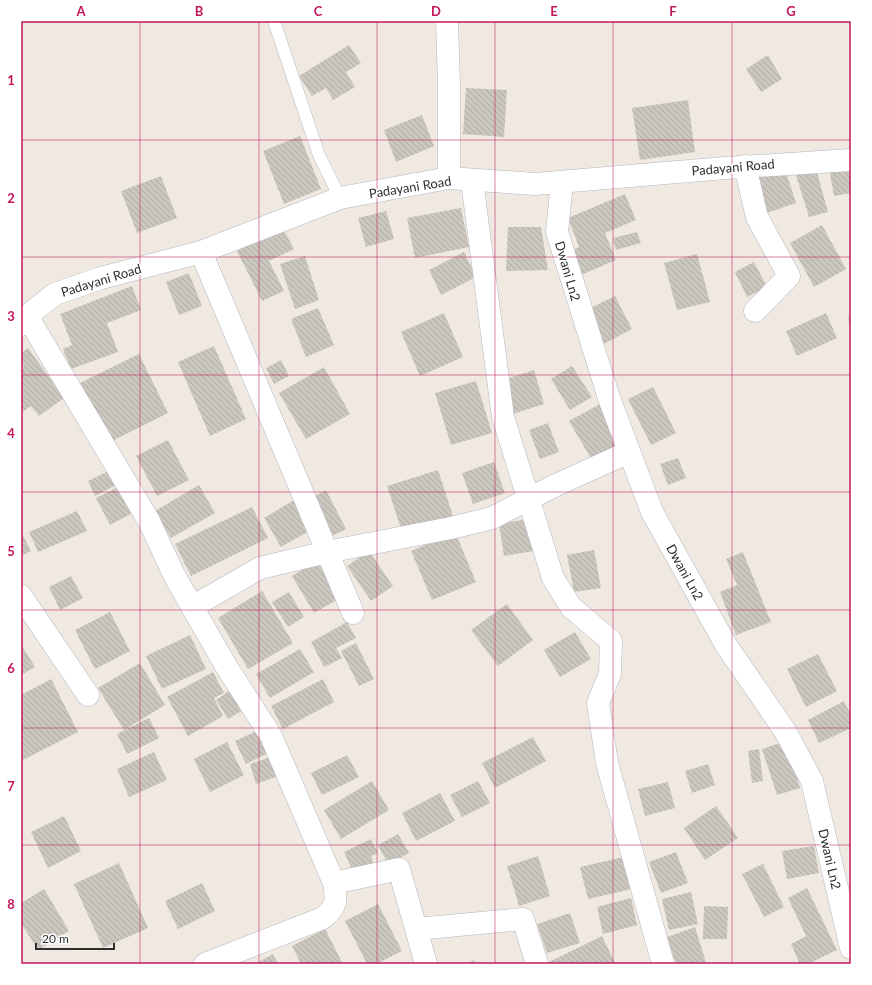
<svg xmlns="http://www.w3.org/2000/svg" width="872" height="985" font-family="Lato,sans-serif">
<defs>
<pattern id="building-back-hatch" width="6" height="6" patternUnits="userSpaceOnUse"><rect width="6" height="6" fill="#cbc7bf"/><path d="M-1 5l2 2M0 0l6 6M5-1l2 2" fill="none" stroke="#afaba4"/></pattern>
</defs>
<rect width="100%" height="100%" fill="#efe9e1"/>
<path fill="url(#building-back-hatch)" d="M349,45L361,63L346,72L355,87L333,100L326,88L312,96L299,76Z
M768,55L782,79L761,92L746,69Z
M466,88L507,90L504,137L463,134Z
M688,100L695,152L640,160L632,108Z
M422,115L434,146L396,162L384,130Z
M300,136L321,189L284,204L263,151Z
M815,165L828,212L809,217L795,172Z
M851,165V193L834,196L829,168Z
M785,169L796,203L767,213L756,178Z
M161,176L177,218L137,233L121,191Z
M625,194L636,220L605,233L616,260L576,277L566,253L579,247L568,218Z
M461,208L469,247L415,258L407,218Z
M386,211L394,239L366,247L358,218Z
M822,225L846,269L814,287L790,243Z
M508,227H541L548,270L506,271Z
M283,228L294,249L269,261L284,291L262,301L237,251Z
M637,232L641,243L616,250L613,238Z
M464,252L476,277L441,295L429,270Z
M697,254L710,302L677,310L664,263Z
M305,256L319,300L295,309L280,264Z
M754,262L767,287L747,297L735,272Z
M189,273L202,306L179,315L166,282Z
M132,286L141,310L107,323L118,352L71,369L63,349L72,345L60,314Z
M615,296L632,329L598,347L581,313Z
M318,308L334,345L306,357L291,319Z
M444,313L463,357L420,376L401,332Z
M826,313L837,338L797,356L786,331Z
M851,316V326H850L848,317Z
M214,346L246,419L210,436L178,362Z
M28,348L64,398L39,416L31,406L21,413V368L24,366L21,362V353Z
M139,354L168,413L106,444L76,385Z
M281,360L289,376L274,384L266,368Z
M572,366L592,397L570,410L551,379Z
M324,367L350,414L306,439L279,393Z
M534,370L544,404L513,414L503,380Z
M476,381L492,433L451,445L435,393Z
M653,387L676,433L651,445L628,399Z
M600,404L623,444L593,462L569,421Z
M548,423L559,452L540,459L529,430Z
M168,440L189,480L157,496L136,456Z
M678,458L686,478L668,485L660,464Z
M494,462L505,493L473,504L462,473Z
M115,468L122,482L95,496L88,481Z
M438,470L454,519L403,535L387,486Z
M124,484L138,510L110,525L96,498Z
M199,485L215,513L171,538L155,511Z
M326,490L346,529L332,536L313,497Z
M299,497L316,527L281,547L264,518Z
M252,507L268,538L191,576L175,544Z
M77,511L87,531L38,552L29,532Z
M528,519L534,551L504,556L499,524Z
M21,532L31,551L21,556Z
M455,532L476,582L432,600L411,551Z
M594,550L601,588L574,592L567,555Z
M369,551L393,586L371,601L347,566Z
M743,552L771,622L736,635L720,592L737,585L726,559Z
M317,561L340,598L314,613L292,576Z
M71,576L83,598L60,610L49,587Z
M262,591L293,643L248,669L218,618Z
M289,592L304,617L288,627L272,602Z
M507,604L533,640L498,666L471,630Z
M110,612L130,651L95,669L75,630Z
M347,622L356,638L336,648L342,658L324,667L311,642Z
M575,632L591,659L560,677L544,650Z
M190,635L206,669L162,689L146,656Z
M356,643L374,679L359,686L341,651Z
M21,644L35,667L21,675Z
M300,649L314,672L270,698L256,674Z
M818,654L837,691L806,707L787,669Z
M140,663L165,705L124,730L98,688Z
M213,672L224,693L214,698L223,716L188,736L167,697Z
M51,679L78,732L21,761V695Z
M323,679L334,702L283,729L271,706Z
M232,689L245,709L228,719L216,700Z
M844,701L851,715V728L819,743L808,720Z
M149,718L159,738L127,754L117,734Z
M263,728L274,750L246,764L235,741Z
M533,737L546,761L495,788L482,763Z
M786,741L800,788L777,795L762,749Z
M227,742L244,775L210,792L194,759Z
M759,749L763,781L752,783L748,751Z
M154,752L167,780L129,797L117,769Z
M347,755L359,777L322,795L311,773Z
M274,756L281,775L256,784L250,764Z
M708,764L715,785L692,793L685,771Z
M372,781L389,810L341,839L324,810Z
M478,781L490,803L462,817L450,795Z
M668,782L675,808L645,816L638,789Z
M440,793L455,821L416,841L402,813Z
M716,806L738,838L705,860L684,828Z
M64,816L81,851L48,868L31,832Z
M398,834L409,853L388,864L378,845Z
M371,839L378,853L371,856L374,864L354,874L344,852Z
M814,846L819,873L787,879L782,851Z
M676,852L688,883L661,893L649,862Z
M538,856L550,896L519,906L507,866Z
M624,857L632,889L588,899L580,867Z
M119,863L148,928L103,948L74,884Z
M763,864L784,907L764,917L742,874Z
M202,883L215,911L178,929L165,901Z
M807,888L837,950L808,964H800L791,944L806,936L788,898Z
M44,889L69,931L38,950L21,923V903Z
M691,892L698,924L669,930L662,899Z
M631,898L637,925L603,934L597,907Z
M378,904L402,951L376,964H367L345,921Z
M704,906L728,907L727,939H703Z
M570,913L580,943L547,953L537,924Z
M695,927L706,962L700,964H676L667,937Z
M325,929L343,964H301L292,946Z
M602,936L615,963L613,964H545Z
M273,954L278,964H255Z
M474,960L476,964H466Z"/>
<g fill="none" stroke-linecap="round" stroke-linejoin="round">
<defs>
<path id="lane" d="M274,21L319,155L340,198"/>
<path id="street" d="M447,21L449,85V178
M745,166L757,217L789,276L755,311
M472,181L503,417L553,578L571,607L611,641L610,674L598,703L607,763L663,964
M562,182L557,232L609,398L652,512L726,645L785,731L812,781L851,948
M201,252L353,613
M27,316L149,521L174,575L226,666L271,736L334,883C337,901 337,906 323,918L205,964
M21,325L27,316L55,294L101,278L201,252L340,198L449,178L535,184L725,168L851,160
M21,596L88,695
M192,607L260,568L327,552L451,528L492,518L554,486L629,452
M334,883L399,869L426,964
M416,929L523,919L537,964"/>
</defs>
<use href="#lane" stroke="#b4b7c1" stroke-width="13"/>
<use href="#street" stroke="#b4b7c1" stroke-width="23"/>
<use href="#lane" stroke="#fff" stroke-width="12"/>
<use href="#street" stroke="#fff" stroke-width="22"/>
</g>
<path fill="none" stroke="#c2185b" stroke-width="1" stroke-opacity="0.55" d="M140,21V964M259,21V964M377,21V964M495,21V964M613,21V964M732,21V964M21,140H851M21,257H851M21,375H851M21,492H851M21,610H851M21,728H851M21,845H851"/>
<g text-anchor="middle" stroke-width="3" stroke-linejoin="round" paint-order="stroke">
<g font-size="13" fill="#2e2e2e" stroke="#fff">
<text transform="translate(733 167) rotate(-5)" y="5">Padayani Road</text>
<text transform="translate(410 187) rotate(-9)" y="5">Padayani Road</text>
<text transform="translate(568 271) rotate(74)" y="5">Dwani Ln2</text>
<text transform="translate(101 280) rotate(-17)" y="5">Padayani Road</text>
<text transform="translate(685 572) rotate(61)" y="5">Dwani Ln2</text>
<text transform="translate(830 859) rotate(77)" y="5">Dwani Ln2</text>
</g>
</g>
<rect width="872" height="985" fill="none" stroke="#ffffff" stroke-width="44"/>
<path d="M36 943v6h78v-6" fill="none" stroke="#2e2e2e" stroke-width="2"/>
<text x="42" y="943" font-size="12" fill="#2e2e2e" stroke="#ffffff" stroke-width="3" paint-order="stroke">20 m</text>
<rect x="22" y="22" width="828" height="941" fill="none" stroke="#c2185b" stroke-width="1.5"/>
<g font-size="13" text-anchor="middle" font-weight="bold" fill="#c2185b">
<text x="81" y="16">A</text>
<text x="199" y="16">B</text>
<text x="318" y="16">C</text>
<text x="436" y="16">D</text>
<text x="554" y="16">E</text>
<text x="673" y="16">F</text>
<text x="791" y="16">G</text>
<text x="11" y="85">1</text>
<text x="11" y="203">2</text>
<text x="11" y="321">3</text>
<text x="11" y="438">4</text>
<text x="11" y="556">5</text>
<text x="11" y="673">6</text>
<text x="11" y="791">7</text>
<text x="11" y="909">8</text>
</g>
</svg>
